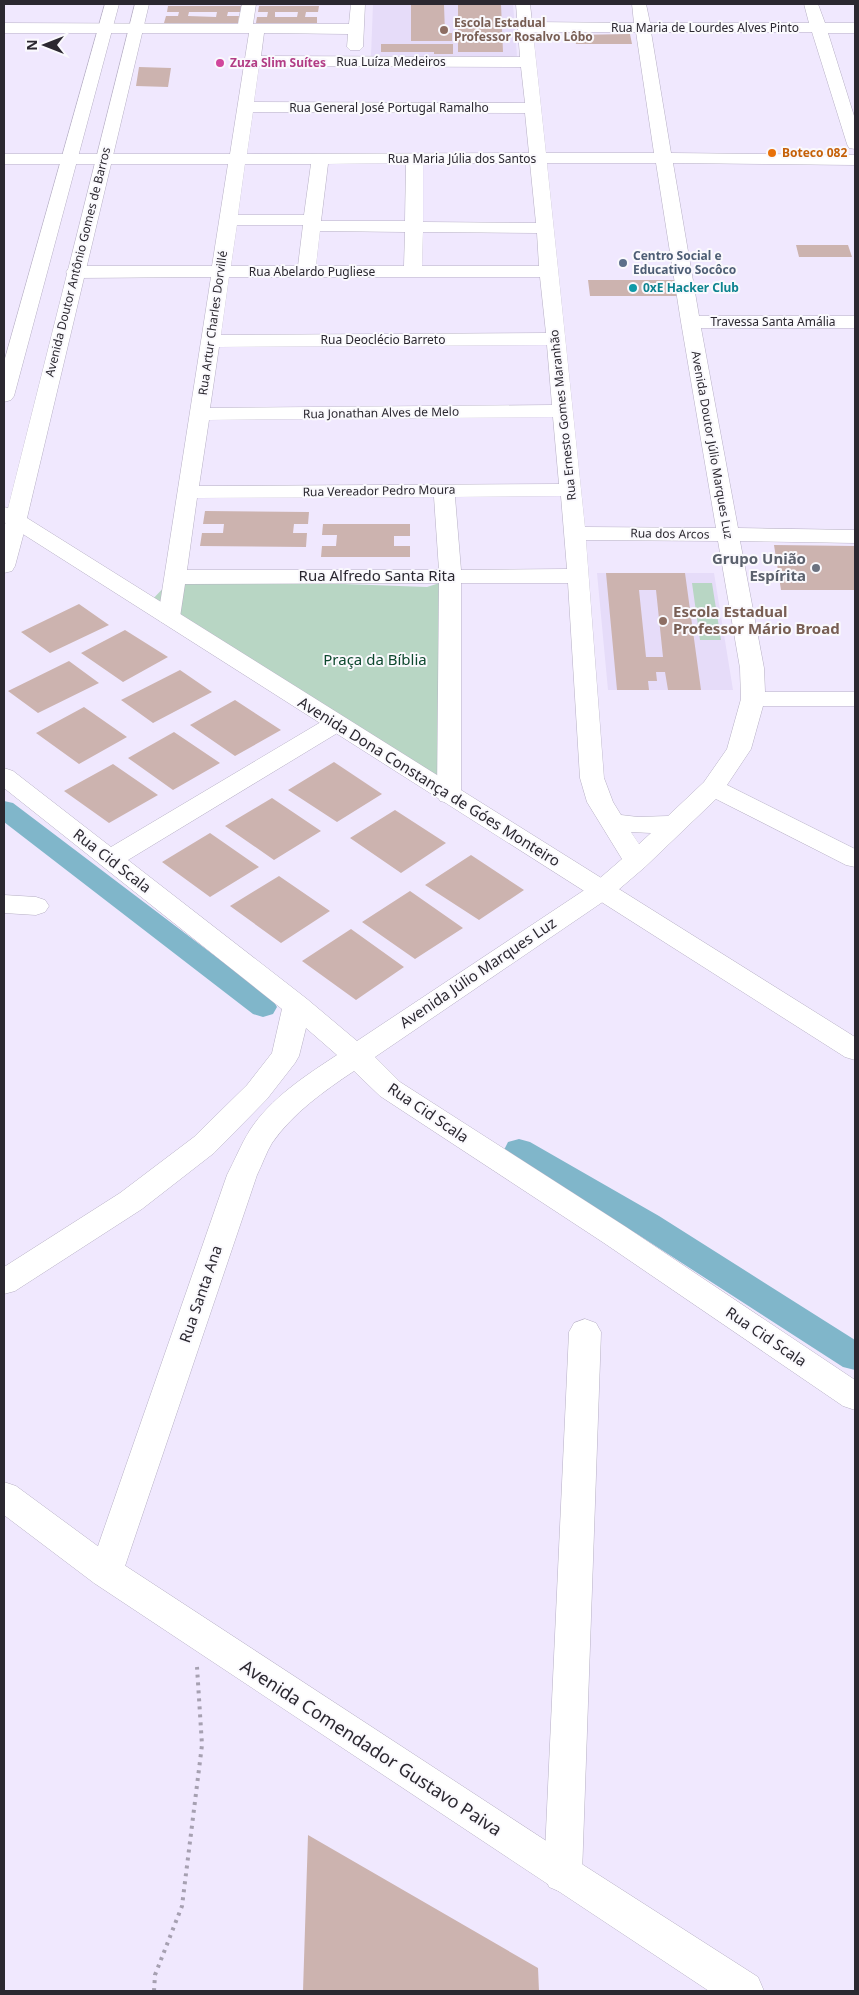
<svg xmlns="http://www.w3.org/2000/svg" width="859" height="1995" font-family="'Noto Sans',sans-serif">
<rect width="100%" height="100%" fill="#f0e8fe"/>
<path fill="#e6dcf9" d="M373,4H513L517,56H371Z
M597,573H714L733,690H608Z"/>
<path fill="#b8d6c4" d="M173,578L427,587L449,580V795L148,604Z
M692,583H712L721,640H700Z"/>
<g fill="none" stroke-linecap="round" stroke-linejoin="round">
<path fill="#80b6ca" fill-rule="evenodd" d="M4,801L13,803L273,1000L277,1007L273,1014L263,1017L253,1014L4,822Z
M519,1139L530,1142L659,1216L855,1340V1370L843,1367L637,1234L508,1158L504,1150L508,1142Z"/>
</g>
<path fill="#ccb3af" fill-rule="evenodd" d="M458,4H501L503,52H458Z
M411,5H444L445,33H452V41H411Z
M168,6H241L240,12H228L227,16H239L238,23H164L166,16H178L179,12H167ZM189,12H217L216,17L188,16Z
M259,6H319L318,12H306L305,17H317V23H256L257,17H267L268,12H258ZM275,12H298L297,17H275Z
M630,34L632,44H576L574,35Z
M381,44H453V54H434V52H381Z
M139,67L171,68L168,87L136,86Z
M796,245H848L852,257H799Z
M588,280H675L678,296H590Z
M205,511L309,512L308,524H294L293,533H307L306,547L200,546L202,533H223L224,524H203Z
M323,524H410V536H394V546H410V557H321L322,546H336L337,535H322Z
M774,545L855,546V590H781Z
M606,573H685L701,690H668L665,672H656L657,681H648L649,690H617ZM639,590H656L663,657H646Z
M79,604L109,625L50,653L21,632Z
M125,630L168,657L123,682L81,653Z
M69,661L99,683L38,713L8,691Z
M180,670L212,692L153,723L121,700Z
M235,700L281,730L235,756L190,725Z
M84,707L127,737L79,764L36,733Z
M174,732L220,763L173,790L128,758Z
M334,762L382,794L337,822L288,790Z
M113,764L158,795L109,823L64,791Z
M272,798L321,831L274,860L225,826Z
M395,810L446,843L401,873L350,838Z
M210,833L259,867L210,897L162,862Z
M471,855L524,890L479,920L425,885Z
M279,876L330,911L281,943L230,906Z
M410,891L463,928L415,959L362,922Z
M351,929L404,967L356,1000L302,961Z
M308,1835L538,1968L539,1991H303Z"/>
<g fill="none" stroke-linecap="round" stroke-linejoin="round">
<defs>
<path id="minor" d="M242,4H256L253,24H349L351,4H365L363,47L360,50H350L347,47L348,34L264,33L261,56L520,57L516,4H530L532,22L634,23L632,4H646L650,23H809L804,4H818L825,23H855V33H828L855,119V149L849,148L847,144L812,32H651L671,153L855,155V165L673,163L699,316H855V328H701L738,528L855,530V543L740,541L764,668L765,692H855V706H763L751,749L727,785L855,849V867L846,865L716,799L645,867L610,897L375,1057L400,1082L626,1227L855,1380V1410L843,1406L604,1243L380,1096L354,1071C324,1091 293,1113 272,1143C266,1153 262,1165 257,1175L123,1572L118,1583L106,1587L94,1583L89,1572L227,1175C235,1160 241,1144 250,1130C271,1098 305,1076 337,1055L306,1028L299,1056L295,1063L267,1099L214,1153L142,1209L15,1291L4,1294V1267L120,1193L194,1137L247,1085L272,1053L282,1009L4,788V768L13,771L111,847L326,719L335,717L344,719L347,724L344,729L128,860L307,999L357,1041L592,885L622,859L587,802L580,778L568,583H461V795L458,801L449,803L440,801L437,795L439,583L185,584L180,617L177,622L169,624L161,622L158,617L211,277L75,278L69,276L66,272L69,268L75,266H212L228,164H4V154H230L249,33H4V23L238,24ZM533,32H636L654,153H546ZM259,66L521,67L525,103L254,102ZM253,112L525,113L529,153L247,154ZM406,163L405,221H321L328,164ZM423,163H530L536,223L423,222ZM547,163H656L681,322L716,528L585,527ZM245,164H311L304,215H238ZM237,225H303L298,266H231ZM320,231L405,232L404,266H316ZM423,232L537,233L539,266H422ZM229,277H540L546,333L221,335ZM547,345L552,405L210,408L219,347ZM553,417L559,484L199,486L209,420ZM561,496L567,569L461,570L455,497ZM434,497L439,570H187L197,498ZM586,540L718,541L740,668L741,699L727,749L704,782L668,816L638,817L621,815L613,802L604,778ZM631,832L651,833L639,844Z
M16,515L24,516L27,521L15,566L12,571L4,573V527L8,516Z
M4,895L36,897L45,900L49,906L45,912L36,915L4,913Z
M585,1319L596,1323L601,1332L582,1874L577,1887L563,1893L549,1887L544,1874L569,1332L574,1323Z"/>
<path id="major" d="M105,4H119L14,396L11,400L4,402V362Z
M135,4H149L27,518L855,1037V1060L845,1057L4,522V507L8,508Z
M4,1482L16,1486L118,1561L577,1861L758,1977L764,1991H709L94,1583L4,1515Z"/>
</defs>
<use href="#minor" stroke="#b7b0c5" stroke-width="1"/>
<use href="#major" stroke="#b7b0c5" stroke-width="1"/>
<path stroke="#a6a0b1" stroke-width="4" stroke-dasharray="3 5" stroke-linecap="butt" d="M154,1991L155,1975L182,1906L202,1745L197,1667"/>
<use href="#minor" fill="#fff" fill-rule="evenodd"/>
<use href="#major" fill="#fff" fill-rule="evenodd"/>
</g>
<g fill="#8d6e63" stroke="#faf9fd" stroke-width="2">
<circle cx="444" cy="30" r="5"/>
<circle cx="663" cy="621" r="5"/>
</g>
<circle fill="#d1479c" stroke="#faf9fd" stroke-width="2" cx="220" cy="63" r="5"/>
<circle fill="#e8710a" stroke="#faf9fd" stroke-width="2" cx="772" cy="153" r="5"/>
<circle fill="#5c6f8a" stroke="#faf9fd" stroke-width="2" cx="623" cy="263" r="5"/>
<circle fill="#0f9aa8" stroke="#faf9fd" stroke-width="2" cx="633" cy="288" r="5"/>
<circle fill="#6b7280" stroke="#faf9fd" stroke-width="2" cx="816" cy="568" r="5"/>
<g text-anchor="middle" stroke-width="4" stroke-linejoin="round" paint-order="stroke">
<g font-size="12" font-weight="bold" fill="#785e54" stroke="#faf9fd" text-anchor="start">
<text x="454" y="27">Escola Estadual<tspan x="454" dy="14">Professor Rosalvo Lôbo</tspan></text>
</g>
<g font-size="12" fill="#2b2830" stroke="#faf9fd">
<text x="705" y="32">Rua Maria de Lourdes Alves Pinto</text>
<text x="391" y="66">Rua Luíza Medeiros</text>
<text x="389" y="112">Rua General José Portugal Ramalho</text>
<text x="462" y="163">Rua Maria Júlia dos Santos</text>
<text transform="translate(78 262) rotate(-76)" y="4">Avenida Doutor Antônio Gomes de Barros</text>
<text x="312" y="276">Rua Abelardo Pugliese</text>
<text x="773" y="326">Travessa Santa Amália</text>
<text transform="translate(213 323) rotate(-82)" y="4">Rua Artur Charles Dorvillé</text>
<text x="383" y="344">Rua Deoclécio Barreto</text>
<text transform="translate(381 413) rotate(-1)" y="4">Rua Jonathan Alves de Melo</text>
<text transform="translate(563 415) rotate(-96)" y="4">Rua Ernesto Gomes Maranhão</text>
<text transform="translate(712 445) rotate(80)" y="4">Avenida Doutor Júlio Marques Luz</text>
<text transform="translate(379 491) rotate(-1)" y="4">Rua Vereador Pedro Moura</text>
<text transform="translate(670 534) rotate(1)" y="4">Rua dos Arcos</text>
</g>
<g font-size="12" font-weight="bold" fill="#b23c85" stroke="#faf9fd" text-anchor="start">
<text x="230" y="67">Zuza Slim Suítes</text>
</g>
<g font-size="12" font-weight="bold" fill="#c56008" stroke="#faf9fd" text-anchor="start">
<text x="782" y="157">Boteco 082</text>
</g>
<g font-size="12" font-weight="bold" fill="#4e5e75" stroke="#faf9fd" text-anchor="start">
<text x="633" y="260">Centro Social e<tspan x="633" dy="14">Educativo Socôco</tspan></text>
</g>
<g font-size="12" font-weight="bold" fill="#0d838f" stroke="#faf9fd" text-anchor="start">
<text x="643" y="292">0xE Hacker Club</text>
</g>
<g font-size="15" font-weight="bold" fill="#5b616d" stroke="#faf9fd" text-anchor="end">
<text x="806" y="564">Grupo União<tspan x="806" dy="17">Espírita</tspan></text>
</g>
<g font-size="15" fill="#2b2830" stroke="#faf9fd">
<text x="377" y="581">Rua Alfredo Santa Rita</text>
<text transform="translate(429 782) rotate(32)" y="5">Avenida Dona Constança de Góes Monteiro</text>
<text transform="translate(112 861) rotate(38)" y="5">Rua Cid Scala</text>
<text transform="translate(478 973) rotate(-34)" y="5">Avenida Júlio Marques Luz</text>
<text transform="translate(428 1113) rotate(34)" y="5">Rua Cid Scala</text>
<text transform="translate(201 1294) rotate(-71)" y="5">Rua Santa Ana</text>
<text transform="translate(766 1337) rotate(34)" y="5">Rua Cid Scala</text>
</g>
<g font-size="15" font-weight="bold" fill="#785e54" stroke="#faf9fd" text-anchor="start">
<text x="673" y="617">Escola Estadual<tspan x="673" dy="17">Professor Mário Broad</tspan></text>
</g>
<g font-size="15" fill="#0d482e" stroke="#faf9fd">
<text x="375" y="665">Praça da Bíblia</text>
</g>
<g font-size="18" fill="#2b2830" stroke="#faf9fd">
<text transform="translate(371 1748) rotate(33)" y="6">Avenida Comendador Gustavo Paiva</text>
</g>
</g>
<rect width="859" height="1995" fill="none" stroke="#2b2830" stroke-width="10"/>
<g transform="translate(45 45) rotate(270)" stroke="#faf9fd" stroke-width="4" paint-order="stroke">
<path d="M0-4L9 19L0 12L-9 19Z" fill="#2b2830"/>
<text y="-8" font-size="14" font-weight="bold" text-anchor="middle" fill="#2b2830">N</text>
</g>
</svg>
